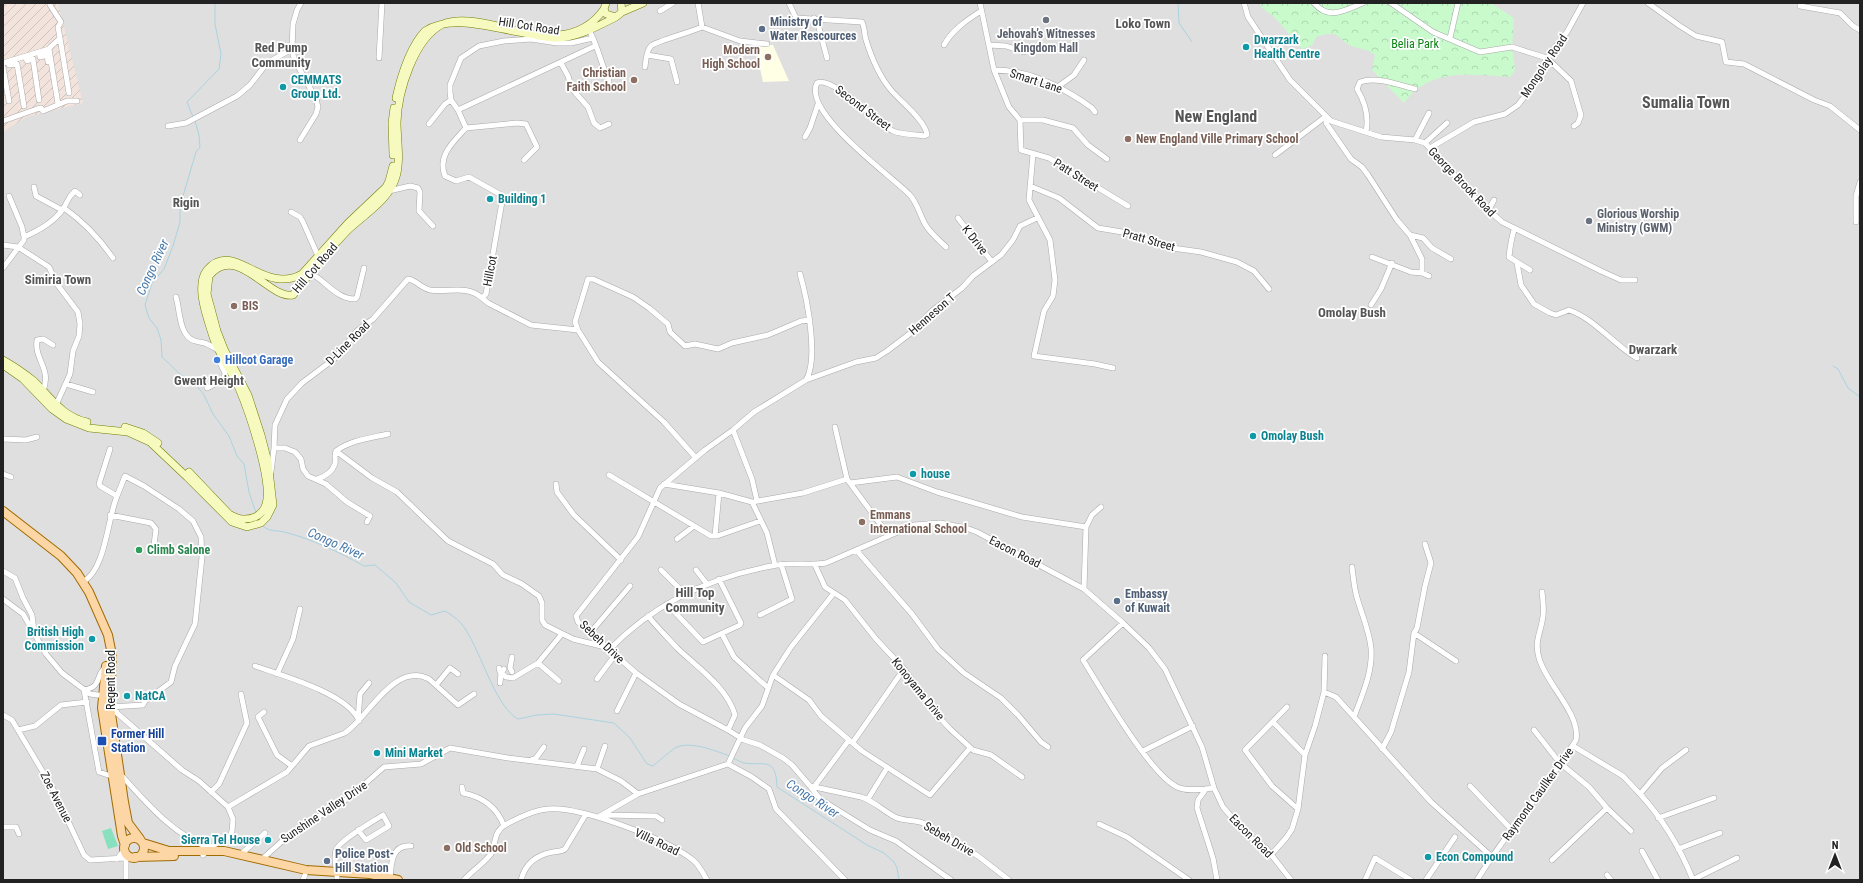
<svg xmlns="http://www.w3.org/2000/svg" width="1863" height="883" font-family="'Roboto Condensed',sans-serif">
<defs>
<pattern id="military-furrows" width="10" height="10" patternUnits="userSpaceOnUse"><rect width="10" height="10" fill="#f3e3dd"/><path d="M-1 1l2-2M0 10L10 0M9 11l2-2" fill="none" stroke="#d0c2bd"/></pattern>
<pattern id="park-crowns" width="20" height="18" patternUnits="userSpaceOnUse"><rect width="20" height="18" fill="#c8facc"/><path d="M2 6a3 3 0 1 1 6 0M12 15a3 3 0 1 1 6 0" fill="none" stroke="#acd6af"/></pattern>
</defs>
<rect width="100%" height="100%" fill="#f2efe9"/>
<path fill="#e0dfdf" d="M3,3H1860V880H3Z"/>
<path fill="#ffffe5" d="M757,45H773L789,81L763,82L756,50Z"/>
<path fill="url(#military-furrows)" d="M9,3H58L83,103L26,117L3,132V5Z"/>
<path fill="url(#park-crowns)" d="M1260,3H1491L1514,18L1512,47L1515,70L1510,77C1472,75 1430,67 1404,103L1372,70L1375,55C1366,48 1363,50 1354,47C1335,39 1341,28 1316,37L1312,45L1302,49L1276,19L1261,7Z"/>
<path fill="#88e0be" d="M111,828L118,846L108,849L102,831Z"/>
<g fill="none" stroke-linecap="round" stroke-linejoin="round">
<path stroke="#aad3df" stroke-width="1" d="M1178,3L1179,23L1192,42
M193,117L187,102L219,69L221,54L215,24V3
M195,121L199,135L200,147L196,152L180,206V222L173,246L164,269L152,283L145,305L149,318L157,328L161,340L162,357L181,375L194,382L204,395L213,414L229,436L237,456L244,464L249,492L256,513
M1833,366L1838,369L1848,388L1860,397
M263,526C269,532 276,530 284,532C312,539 339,552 364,566L375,565L396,583L409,602L431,615L445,611C450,614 456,618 460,622C480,645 493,705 518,719L537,715L554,714L614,723L630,738L647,764L653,766C660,760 668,753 675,748C690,740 715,751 730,756
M733,758C736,759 740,762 744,763C764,766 776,756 777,787L867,845L884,853L894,862L897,868L899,880"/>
<defs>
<path id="minor" d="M698,3L702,27L740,41L767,44
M789,3L796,18L862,22C865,28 864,34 866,40C871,56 880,77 891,90C900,101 926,121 927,135L924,136C918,135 898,134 893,131C877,123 832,75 817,83C802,112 890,175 909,194C917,202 920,215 925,224C930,233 939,240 946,247
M980,3L994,70L1009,107L1020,120L1021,150L1049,158L1128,206
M1244,3L1248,17L1290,80L1331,121L1381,137L1415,140L1425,143L1478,201L1502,222L1603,272L1621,280H1635
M1314,3C1329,21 1345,10 1363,3
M1391,3L1433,32L1480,52L1512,47L1547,58L1571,81L1581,115L1578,123L1574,126
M1648,3L1680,26L1696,36L1722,42L1726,62L1744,64L1814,100L1830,106L1860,130
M1800,6L1840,13L1853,26L1860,30
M660,11L673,3
M814,18L818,24L827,58
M589,30C598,46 601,64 609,81
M60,38L69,93
M1450,38L1458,3
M944,45C952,30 967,20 981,11
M989,45L1006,46L1024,52
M49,49L58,104
M39,53L40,57L47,55L48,62
M647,55L671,59L677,82
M25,57L27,61L33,59L39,100
M379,58L382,3
M8,62L9,65L17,64L24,106
M3,63L49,49C52,44 56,43 60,38L58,27L61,22L50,5
M561,63L568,76L572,89L588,107L594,123L600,128L609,124
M3,67L9,101
M645,67C646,60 646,51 651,46C656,41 692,32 702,27
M994,70C1030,70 1063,87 1092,108L1095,112
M1059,86L1074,75L1084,60
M458,110L595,46
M1328,118L1326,123L1351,159L1362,167L1368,175L1397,220L1410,235L1422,259V273
M1020,120H1043L1073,128L1088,145L1107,159
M3,121L37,109L41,108L43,111L67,101H77
M429,124L445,104L451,100
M168,126L186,123L237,96L250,85L267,63L292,49
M466,128L458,110L451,100L450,92V85L461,58L479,46L504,41L531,39L557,43H571L593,38
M466,128L517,123L526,124L537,147L524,160
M1366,132C1369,117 1365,102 1357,89L1360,82C1376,76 1399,85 1415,89
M805,137L810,128L818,104
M300,140L316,114L318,107L316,99L294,59L292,49L293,24L297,10L301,3
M1415,140L1429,113
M1425,143L1447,123
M1430,148L1474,122L1505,114L1518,105L1531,88L1547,58L1567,32L1583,3
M1033,154L1029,200L1050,240L1055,280L1053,296L1044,311L1034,356L1095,364L1113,368
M1275,155L1325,117
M1030,186L1059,198L1098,228L1122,232L1165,247L1201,252L1237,262L1254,271L1269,289
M34,187L36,196L62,210
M389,191L410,186L418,188L420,192L419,211L433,226
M9,196L22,227L24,237
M64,208C84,222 99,238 113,258
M1488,211L1494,200
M291,212L300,217L303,222L318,256
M958,218L992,262
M1856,222V196L1860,182
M1514,230C1511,240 1510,247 1509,257L1530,270
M1410,235L1423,238L1432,248L1451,259
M3,245L18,247L49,267L57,284L78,312L80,324L79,336L73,351L70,374L56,405
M1372,257L1411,272L1422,273L1429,276
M1517,263L1521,285L1534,304L1550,313L1556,315L1569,310C1595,319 1614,345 1637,358
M3,268L24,240V237C38,231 54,222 63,209C68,202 67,198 75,191L80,195
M310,273C325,280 336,299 355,299L357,297L364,268
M800,274C807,298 819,359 806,380L754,412L733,430L705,450L660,488L638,537L576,616L578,622L636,673L679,704L728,730L744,740L760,745L783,758L792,765L810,786L861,797C874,801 883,811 895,817C903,821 914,820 923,823L978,856L1009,880
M176,297C180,310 179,337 195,341C198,342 201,342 204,343C209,344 214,348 218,350
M482,298L488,303L531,325L578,330
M1371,305L1381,289L1392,263
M806,380L856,362L876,358L887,351L912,332L932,311L962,288L973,276L1001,255L1013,240L1020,226L1037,218
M66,384L93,392
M207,388L224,379L225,373L219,361L223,357
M43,391C52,368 34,360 37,340L43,339L53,345
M835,427L847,479L889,536
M733,430L752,479L757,501
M3,439L26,440L37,437
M274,448L275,425L287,399L302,383L334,359L357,331L373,319L408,279C416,280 421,288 430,290C448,293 466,284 482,298L486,294L503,196L469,177L456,181L445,176C437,156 453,142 466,128
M336,451L372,478L397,492L448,541L493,564L503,575L522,584L539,596L542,603V620L545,625L573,639L605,647
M696,458L664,422L598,362L578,330L575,322L588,279H593L633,297L649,308L668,324L670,332L685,346L695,344L718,349L732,343L768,335L801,321L810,320
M271,472L274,448H285L295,452L301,459L303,469L308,476L326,484L347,502L370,516L367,522
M3,474L11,477
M609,475L711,536H717L760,521
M317,479C324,477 332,472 335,464C336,459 334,455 336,451C351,440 371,438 388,434
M850,483L897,477L937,492L1022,517L1086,527
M556,484L557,492L574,515L621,560
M664,484L719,493L752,502L767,533L775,565
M752,502L803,493L847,479
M110,515L151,523L156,529L154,545
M715,536L719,493
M677,539L694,526
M857,551L912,614L938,649L964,673L1001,698L1018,715L1041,742L1048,747
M815,565L825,587L845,600L876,639L904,669L939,717L950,729L973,750L991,755L1022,777
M1352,567C1353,576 1354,585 1356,594C1361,613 1369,629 1371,648C1373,672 1362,695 1354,717
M661,570L685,594
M696,570L707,584
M3,571L15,578L23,598L32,615L34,631
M83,582C106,569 107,520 117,496L100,486L99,484L110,449
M1084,589L1086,527L1092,515L1101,507
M3,599L23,614L46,654L62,673L90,694L106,696
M667,604L703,642L740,625L741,623L719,579
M760,615L792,599L781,564
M648,616C657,627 667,637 677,648C697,667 727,687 735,715L728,730
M1123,623L1083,660C1102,690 1149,773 1177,787C1187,792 1203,789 1214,788
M590,633L630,586
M1414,633L1456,661
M722,634L734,657L767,687
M609,650C654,603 713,576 777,565C794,562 810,566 826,563L914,525L940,523L966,528L977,532L1084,589L1123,623L1149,648L1165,669L1202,747L1214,788L1223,807L1248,836L1266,848L1291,880
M538,663L559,681
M255,666C281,675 349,694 359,721
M499,668L500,672L506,677L513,678L538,663L561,635
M512,672L510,668L512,657
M277,674L293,639L300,609
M773,675L809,700L821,716L862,751L930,795L970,748
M597,679L615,655
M500,683L501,673L504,669
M436,685L450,668L458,674
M84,690L99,772L108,775H121C148,804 171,833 209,848
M84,690C103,687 95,674 106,667
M1324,692L1336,697L1431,802L1491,856
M114,706L117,713L182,770L199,781L228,807L233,819L232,831L230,836L209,848L203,855
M110,707L143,705L145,701L171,682L175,666L195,624L202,557L201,537L193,521L179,509L144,486L125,476L117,496
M1287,707L1245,750L1272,786L1298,809
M617,711L636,673
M264,712L258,717L277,755L292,766
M3,715L12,720L53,789L84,855L90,860L125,858L130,856
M358,719L360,694L369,683
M1273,722L1305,755
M18,730L35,726L61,705L87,702
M1534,730L1560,763L1589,787L1607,808L1631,831
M853,742L904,669
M1573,746L1623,776L1640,794
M1382,749L1391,732L1409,672L1414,633L1417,628L1425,586L1431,563L1425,544
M1686,750L1662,768L1640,794C1662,818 1681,850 1693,880
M1143,751L1193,726
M531,760L536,758L544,747
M728,764L752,777L769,789L776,809L845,880
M577,766L584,749
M597,769L605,746
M810,786L820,799L870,830L896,841L951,880
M1470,786L1512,830
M462,787L463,793C483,797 497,807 504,826
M814,787L849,740
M1206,789L1198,800L1197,808L1213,858L1217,880
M211,792L219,784L247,723L241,694
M868,799L887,768
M228,807L287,772L309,746L345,733L351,728C371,711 397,662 429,679L458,705L474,694
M604,815L656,816L662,820
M598,817L638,794L728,764L745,728L762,706L773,675L791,647L834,593
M1658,818L1714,798
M1099,824L1127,837L1189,880
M3,827H16L19,834
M1678,849L1720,833
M1642,851L1658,880
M241,854L265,833
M1271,855L1286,838L1292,829L1298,809L1305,755L1315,726L1324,692L1325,656
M117,859L124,850
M261,860L289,835L350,797L384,767L421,764L450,748L508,758L597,769L621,781L638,794
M1552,860L1607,808
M1607,875L1611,880
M337,878C337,869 333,858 336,850C340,840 374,821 383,815L389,826L366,840L358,830
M126,880V858
M303,880L305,875
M390,880C391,865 391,844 411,846
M464,880C471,871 488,861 492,852C496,841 494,832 505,825C516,819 535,810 548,809C580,806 667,839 693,860C699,865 703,873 707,880
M521,880C525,864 536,855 553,852C557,851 561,852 565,849L586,814
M1365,880L1375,858L1411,880
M1426,880L1455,837
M1477,880C1507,831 1546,788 1576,740C1581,714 1546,684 1539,658C1534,640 1541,633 1543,616C1544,608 1543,600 1542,592
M1692,880L1737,858"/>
<path id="secondary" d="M606,3L604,9L606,14L616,17L622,12L621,3
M622,12L643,3
M396,98C401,76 409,48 425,31C472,0 561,71 604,9
M393,155L392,123L394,108
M3,360C14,366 24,373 34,381C50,397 63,417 87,422
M3,365L23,379L52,409L66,419L89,428L128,432L150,442L187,477L232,522L247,527L261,523L267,517L273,505L268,462L261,435L248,395L224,349L217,331L207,294L209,276C237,242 269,300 293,295C310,273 327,252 346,232C363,215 389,201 396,177C401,160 397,140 397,122C398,92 414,38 443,24C471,12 525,37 556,38C577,38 598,26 616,17
M125,427L143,433L158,443
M189,472L229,514C238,519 245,521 255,517C260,515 265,509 266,504C273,481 248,409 238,386C231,370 219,355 213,337C208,320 194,286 207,270C233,238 263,296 302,274L348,223L386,187L389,181L393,166"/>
<path id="primary" d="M3,511L61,556L77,573L89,592L108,635L112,655L110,707L124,802L128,823L140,839
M106,666L102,708L122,836L125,845
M124 848a10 10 0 1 1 20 0a10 10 0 1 1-20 0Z
M143,843L169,851H224L306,870L370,874L398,880
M135,857L174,856"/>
</defs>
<use href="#minor" stroke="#a9a9a9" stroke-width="6"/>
<use href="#secondary" stroke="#707d05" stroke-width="8"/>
<use href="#primary" stroke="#a06b00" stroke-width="10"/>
<use href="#minor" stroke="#fff" stroke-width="5"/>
<use href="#secondary" stroke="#f7fabf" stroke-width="7"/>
<use href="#primary" stroke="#fcd6a4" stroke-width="8"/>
</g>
<g fill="#6b7280" stroke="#fff" stroke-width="1.5">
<circle cx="1046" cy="20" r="4"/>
<circle cx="1589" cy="221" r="4"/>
</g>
<g fill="#5c6f8a" stroke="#fff" stroke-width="1.5">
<circle cx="762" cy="29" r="4"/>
<circle cx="1117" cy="601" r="4"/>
<circle cx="327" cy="861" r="4"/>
</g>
<g fill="#0f9aa8" stroke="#fff" stroke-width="1.5">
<circle cx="1246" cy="47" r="4"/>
<circle cx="283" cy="87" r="4"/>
<circle cx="490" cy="199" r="4"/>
<circle cx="1253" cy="436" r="4"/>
<circle cx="913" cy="474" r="4"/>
<circle cx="92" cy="639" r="4"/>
<circle cx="127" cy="696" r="4"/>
<circle cx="377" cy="753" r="4"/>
<circle cx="268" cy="840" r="4"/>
<circle cx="1428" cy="857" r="4"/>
</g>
<g fill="#8d6e63" stroke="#fff" stroke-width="1.5">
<circle cx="768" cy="57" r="4"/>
<circle cx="634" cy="80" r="4"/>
<circle cx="1128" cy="139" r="4"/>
<circle cx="234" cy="306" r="4"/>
<circle cx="862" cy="522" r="4"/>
<circle cx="447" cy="848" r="4"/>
</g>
<circle fill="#3f7fe0" stroke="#fff" stroke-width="1.5" cx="217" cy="360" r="4"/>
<circle fill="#2e9e5b" stroke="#fff" stroke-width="1.5" cx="139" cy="550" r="4"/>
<rect fill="#1a4fb4" stroke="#fff" stroke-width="1.5" x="97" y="736" width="10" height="10" rx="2"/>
<g text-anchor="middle" stroke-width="3.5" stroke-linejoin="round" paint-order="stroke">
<g font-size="12" font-weight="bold" fill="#4e5e75" stroke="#fff" text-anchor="start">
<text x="770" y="26">Ministry of<tspan x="770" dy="14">Water Rescources</tspan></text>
<text x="1125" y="598">Embassy<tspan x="1125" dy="14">of Kuwait</tspan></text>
<text x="335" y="858">Police Post-<tspan x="335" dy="14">Hill Station</tspan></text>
</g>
<g font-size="12" fill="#222" stroke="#fff">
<text transform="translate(529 26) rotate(9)" y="4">Hill Cot Road</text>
<text transform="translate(1544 66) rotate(-56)" y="4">Mongolay Road</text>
<text transform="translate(1036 81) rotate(18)" y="4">Smart Lane</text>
<text transform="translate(863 108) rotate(37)" y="4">Second Street</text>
<text transform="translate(1076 175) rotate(32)" y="4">Patt Street</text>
<text transform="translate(1462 182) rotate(46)" y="4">George Brook Road</text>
<text transform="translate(975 240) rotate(52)" y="4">K Drive</text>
<text transform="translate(1149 240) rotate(16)" y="4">Pratt Street</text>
<text transform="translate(315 268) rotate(-49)" y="4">Hill Cot Road</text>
<text transform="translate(490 271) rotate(-79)" y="4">Hillcot</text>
<text transform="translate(932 314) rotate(-41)" y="4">Henneson T</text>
<text transform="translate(348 343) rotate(-45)" y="4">D-Line Road</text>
<text transform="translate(1015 552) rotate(27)" y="4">Eacon Road</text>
<text transform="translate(602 642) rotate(43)" y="4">Sebeh Drive</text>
<text transform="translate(111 680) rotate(-90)" y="4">Regent Road</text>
<text transform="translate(918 689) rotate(51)" y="4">Konoyama Drive</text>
<text transform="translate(1538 794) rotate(-54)" y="4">Raymond Caullker Drive</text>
<text transform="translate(56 797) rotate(63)" y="4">Zoe Avenue</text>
<text transform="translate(324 812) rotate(-34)" y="4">Sunshine Valley Drive</text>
<text transform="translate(1251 836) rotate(45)" y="4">Eacon Road</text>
<text transform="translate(949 839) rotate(30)" y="4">Sebeh Drive</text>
<text transform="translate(657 842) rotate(25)" y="4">Villa Road</text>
</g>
<g font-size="12" font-weight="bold" fill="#5b616d" stroke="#fff">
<text x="1046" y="38">Jehovah’s Witnesses<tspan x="1046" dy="14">Kingdom Hall</tspan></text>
<text x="1597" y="218" text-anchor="start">Glorious Worship<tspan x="1597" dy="14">Ministry (GWM)</tspan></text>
</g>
<g font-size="12" font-weight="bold" fill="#0d838f" stroke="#fff" text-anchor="start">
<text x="1254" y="44">Dwarzark<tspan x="1254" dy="14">Health Centre</tspan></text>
<text x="291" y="84">CEMMATS<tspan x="291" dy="14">Group Ltd.</tspan></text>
<text x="498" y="203">Building 1</text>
<text x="1261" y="440">Omolay Bush</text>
<text x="921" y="478">house</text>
<text x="84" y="636" text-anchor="end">British High<tspan x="84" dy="14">Commission</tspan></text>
<text x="135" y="700">NatCA</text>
<text x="385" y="757">Mini Market</text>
<text x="260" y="844" text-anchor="end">Sierra Tel House</text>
<text x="1436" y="861">Econ Compound</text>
</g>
<g font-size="12" fill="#0c8416" stroke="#fff">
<text x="1415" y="48">Belia Park</text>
</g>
<g font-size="12" font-weight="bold" fill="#785e54" stroke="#fff" text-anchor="start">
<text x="760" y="54" text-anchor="end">Modern<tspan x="760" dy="14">High School</tspan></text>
<text x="626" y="77" text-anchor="end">Christian<tspan x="626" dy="14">Faith School</tspan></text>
<text x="1136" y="143">New England Ville Primary School</text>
<text x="242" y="310">BIS</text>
<text x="870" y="519">Emmans<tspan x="870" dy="14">International School</tspan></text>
<text x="455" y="852">Old School</text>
</g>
<g font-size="12" font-weight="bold" fill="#366cbe" stroke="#fff" text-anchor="start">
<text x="225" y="364">Hillcot Garage</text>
</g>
<g font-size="12" font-weight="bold" fill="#27864d" stroke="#fff" text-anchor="start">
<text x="147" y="554">Climb Salone</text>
</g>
<g font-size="12" font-weight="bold" fill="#164399" stroke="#fff" text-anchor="start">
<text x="111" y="738">Former Hill<tspan x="111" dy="14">Station</tspan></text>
</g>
<g font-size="13" font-weight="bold" fill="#555" stroke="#fff">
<text x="1143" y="28">Loko Town</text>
<text x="281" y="52">Red Pump<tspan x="281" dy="15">Community</tspan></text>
<text x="186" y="207">Rigin</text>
<text x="58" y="284">Simiria Town</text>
<text x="1352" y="317">Omolay Bush</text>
<text x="1653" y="354">Dwarzark</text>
<text x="209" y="385">Gwent Height</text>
<text x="695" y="597">Hill Top<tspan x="695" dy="15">Community</tspan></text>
</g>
<g font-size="13" font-style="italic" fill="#4a7aab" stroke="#fff">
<text transform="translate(152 267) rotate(-65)" y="5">Congo River</text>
<text transform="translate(336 543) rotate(24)" y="5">Congo River</text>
<text transform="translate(813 798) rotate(33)" y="5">Congo River</text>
</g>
<g font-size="16" font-weight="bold" fill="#555" stroke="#fff">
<text x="1686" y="108">Sumalia Town</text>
<text x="1216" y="122">New England</text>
</g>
</g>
<rect width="1863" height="883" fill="none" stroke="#222222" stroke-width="8"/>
<g transform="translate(1835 855)" stroke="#ffffff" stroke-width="3" paint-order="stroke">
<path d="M0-3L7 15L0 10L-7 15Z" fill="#222222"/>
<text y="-6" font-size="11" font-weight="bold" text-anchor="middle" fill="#222222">N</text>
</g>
</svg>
